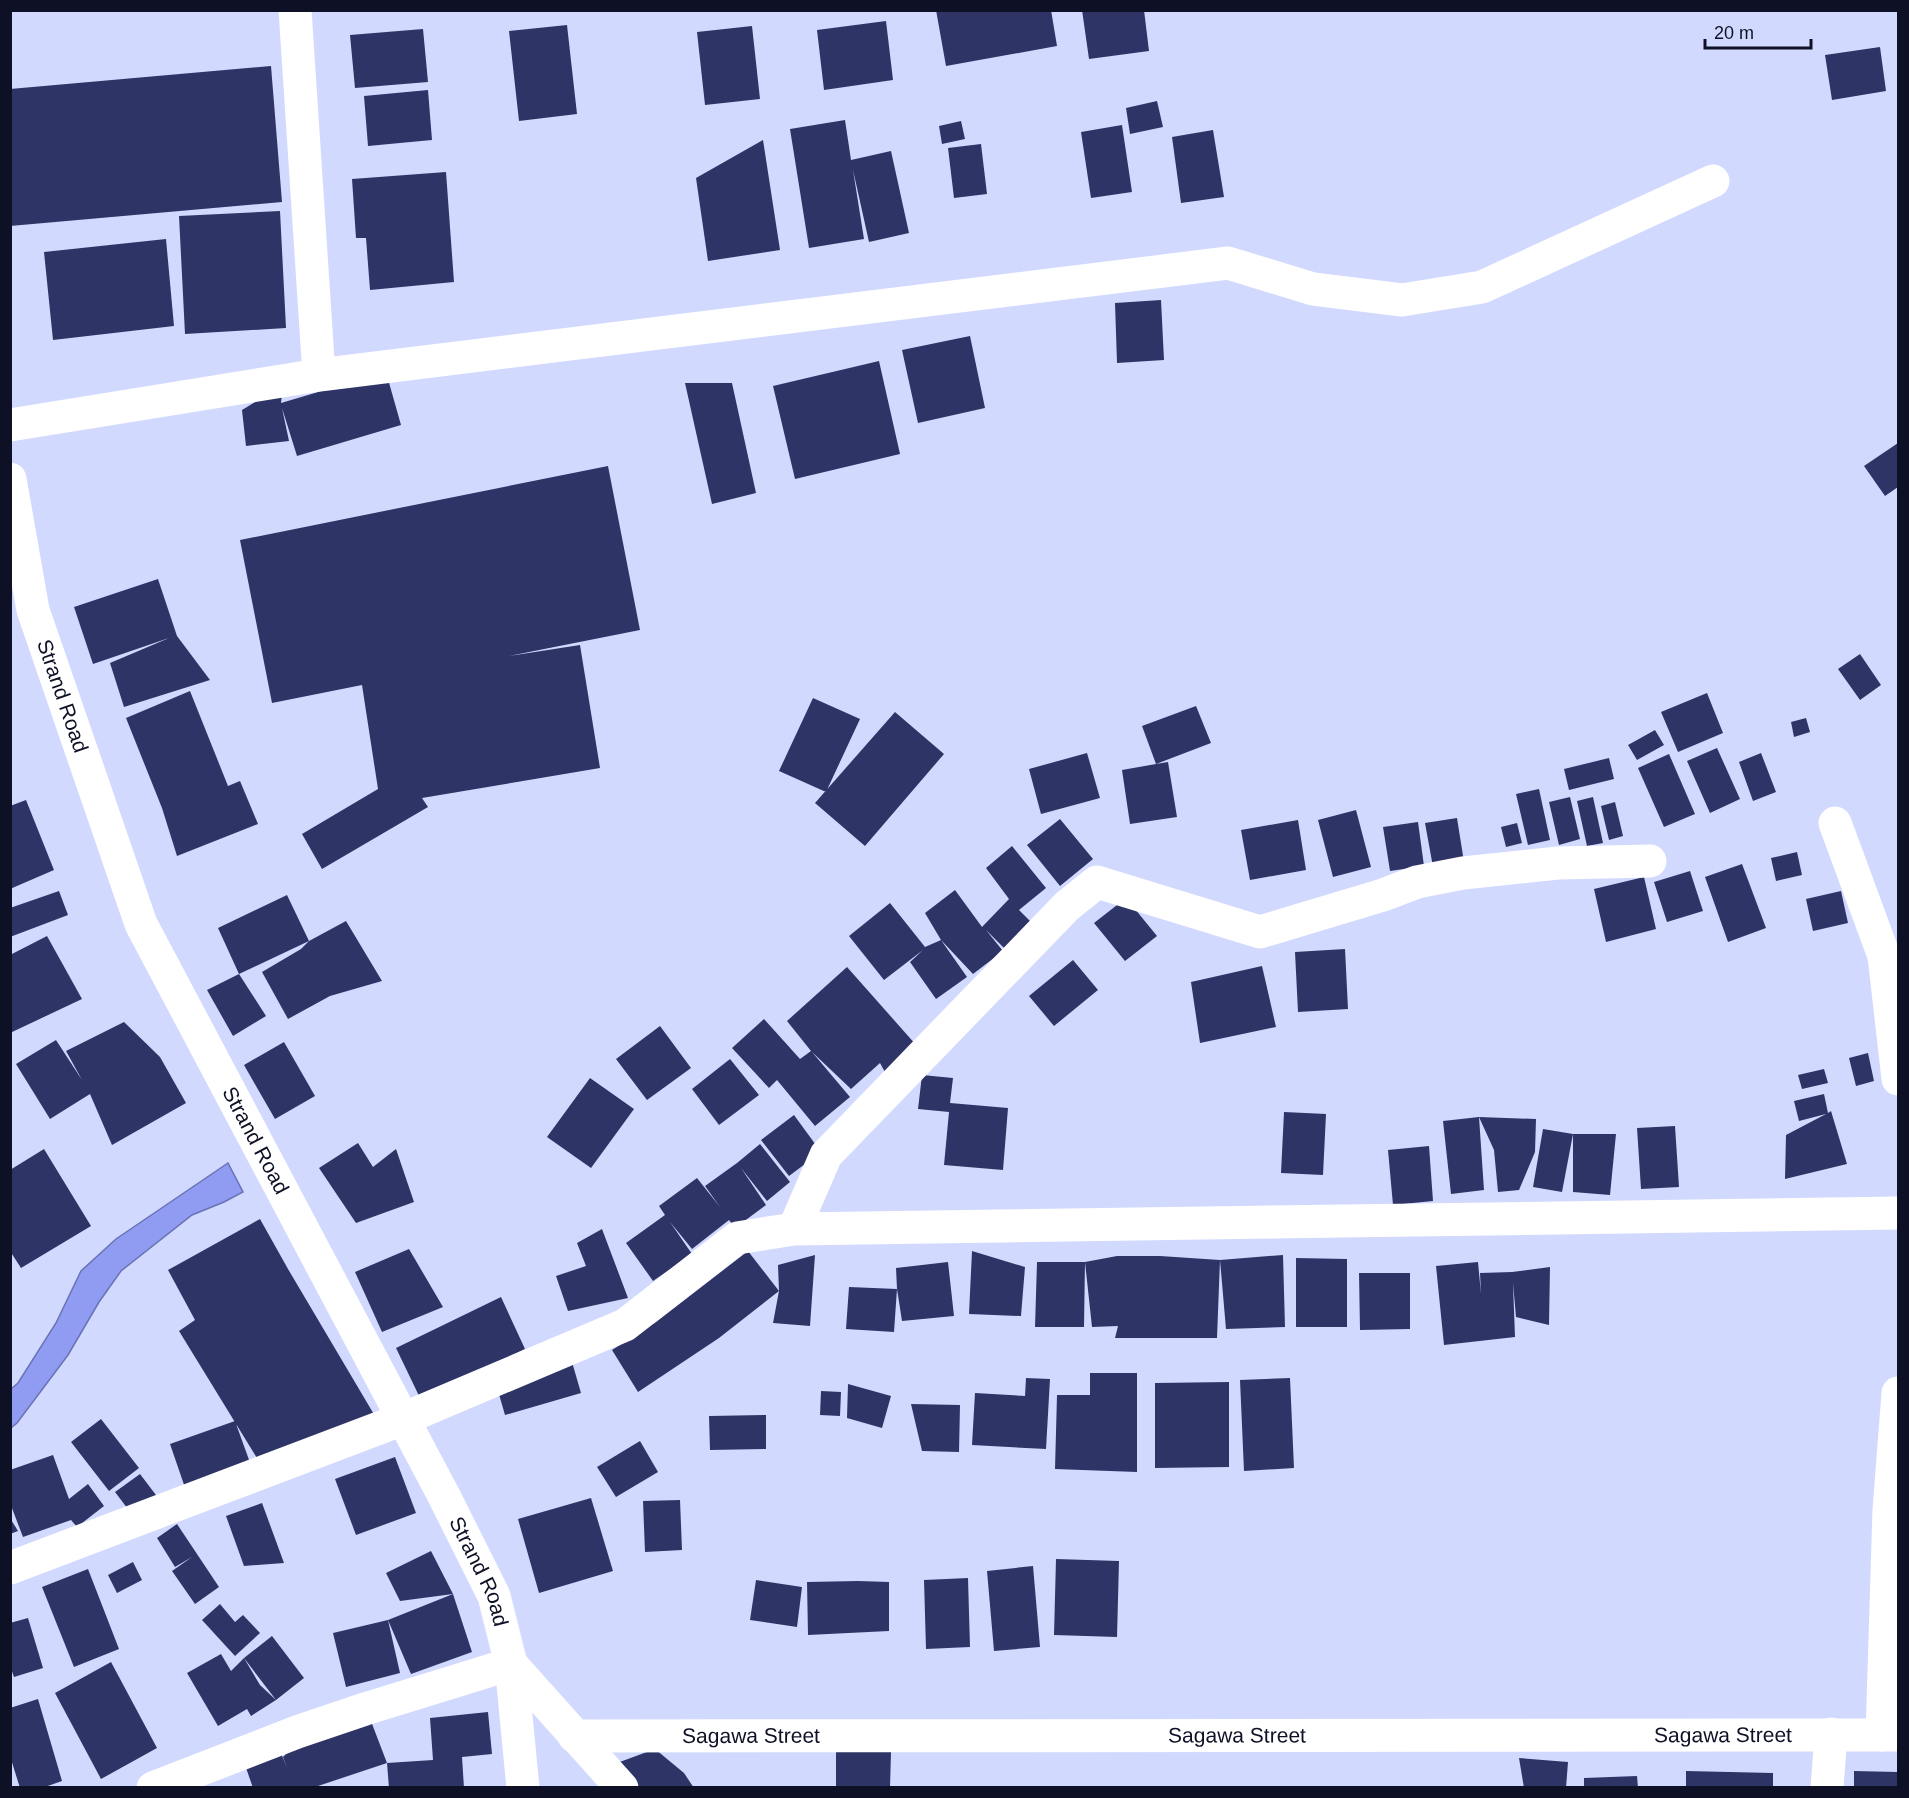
<svg xmlns="http://www.w3.org/2000/svg" width="1909" height="1798" font-family="Helvetica,sans-serif">
<rect width="100%" height="100%" fill="#d2d9fe"/>
<path fill="#909cf1" stroke="#6972b4" stroke-width="1.5" d="M228,1163L243,1192L224,1202L192,1215L121,1271L99,1302L68,1355L17,1423L11,1428V1389L18,1383L56,1323L81,1271L116,1239Z"/>
<path fill="#2f3466" d="M936,10H1051L1057,46L946,66Z
M1082,10H1144L1149,51L1089,59Z
M886,21L893,80L824,90L817,30Z
M567,25L577,114L519,121L509,31Z
M752,26L760,99L705,105L697,32Z
M423,29L428,82L355,88L350,35Z
M1880,47L1886,91L1832,100L1825,55Z
M271,66L282,202L10,226V89Z
M428,90L432,140L368,146L364,96Z
M1157,101L1163,127L1130,134L1126,108Z
M845,120L851,160L891,151L909,233L869,242L853,170L864,239L809,248L790,129Z
M961,121L965,139L942,144L939,126Z
M1122,125L1132,192L1091,198L1081,132Z
M1213,130L1224,197L1181,203L1172,137Z
M763,140L780,250L708,261L696,178Z
M981,144L987,194L954,198L948,148Z
M446,172L454,282L370,290L366,238H356L352,179Z
M280,211L286,328L185,334L179,216Z
M166,239L174,326L53,340L44,252Z
M1161,300L1164,360L1117,363L1115,303Z
M970,336L985,408L918,423L902,350Z
M879,361L900,454L795,479L773,386Z
M386,372L401,425L297,456L282,408L289,441L246,446L242,410L283,385L281,403Z
M685,383H732L756,493L712,504Z
M1898,443V487L1885,496L1864,466Z
M608,466L640,630L509,656L580,645L600,768L422,798L428,807L322,869L302,834L378,789L362,685L272,703L240,540Z
M158,579L177,636L210,680L124,707L110,663L169,638L93,664L74,607Z
M1860,654L1881,685L1860,700L1838,669Z
M190,691L228,786L240,781L258,824L177,856L162,808L126,718Z
M1707,693L1723,733L1678,752L1661,712Z
M813,698L860,719L826,792L779,771Z
M1196,706L1211,743L1156,764L1168,762L1177,817L1130,824L1122,770L1156,764L1142,726Z
M895,712L944,754L865,846L815,803Z
M1806,718L1810,732L1794,737L1791,722Z
M1655,730L1664,745L1637,760L1628,745Z
M1717,748L1740,799L1710,813L1687,761Z
M1087,753L1100,798L1041,814L1029,769Z
M1761,753L1776,792L1753,801L1739,762Z
M1669,754L1695,814L1664,827L1638,768Z
M1609,758L1614,779L1569,790L1564,769Z
M1539,789L1550,840L1528,845L1516,794Z
M1570,797L1580,839L1559,845L1549,802Z
M1593,797L1603,843L1587,846L1577,801Z
M26,800L54,870L10,889V806Z
M1615,802L1623,836L1609,840L1601,806Z
M1356,810L1371,867L1333,877L1318,820Z
M1457,818L1464,862L1433,867L1425,823Z
M1060,819L1093,859L1060,886L1027,845Z
M1298,820L1306,870L1250,880L1241,830Z
M1418,822L1424,866L1390,871L1383,827Z
M1517,823L1522,843L1506,847L1501,827Z
M1012,846L1046,888L1019,910L1043,934L1017,961L986,930L1003,951L973,974L941,940L967,977L936,999L910,962L923,950L884,980L849,936L890,903L925,947L941,940L925,913L955,890L982,927L1009,899L986,868Z
M1797,852L1802,875L1776,881L1771,858Z
M1742,864L1766,928L1728,942L1705,877Z
M1690,871L1703,911L1667,922L1654,882Z
M1644,877L1656,929L1606,942L1594,889Z
M59,891L68,915L10,937V908Z
M1841,891L1848,923L1813,931L1806,899Z
M287,895L309,941L346,921L382,981L330,996L288,1019L262,972L301,949L309,941L239,974L218,928Z
M1126,898L1157,936L1125,961L1094,923Z
M47,936L82,999L10,1033V955Z
M1345,949L1348,1009L1298,1012L1295,952Z
M1073,960L1098,990L1054,1026L1029,996Z
M1262,966L1276,1027L1200,1043L1191,982Z
M847,967L917,1046L886,1074L880,1063L851,1089L812,1052L850,1097L815,1126L777,1080L769,1088L732,1048L764,1019L800,1059L811,1051L787,1021Z
M239,974L266,1016L233,1036L207,990Z
M124,1022L160,1057L186,1103L112,1145L90,1094L50,1119L16,1064L56,1040L82,1080L66,1051Z
M660,1026L691,1068L647,1100L616,1059Z
M284,1042L315,1096L275,1119L244,1065Z
M1868,1053L1874,1081L1856,1086L1849,1058Z
M730,1059L759,1095L719,1125L692,1089Z
M1824,1069L1828,1083L1802,1089L1798,1075Z
M922,1075L953,1078L950,1103L1008,1108L1003,1170L944,1165L949,1112L918,1109Z
M590,1078L634,1109L591,1168L547,1137Z
M1824,1094L1828,1113L1831,1111L1847,1164L1785,1179L1786,1135L1826,1114L1799,1121L1794,1101Z
M1284,1112L1326,1114L1323,1175L1281,1173Z
M794,1115L821,1152L789,1176L761,1140Z
M1479,1117L1536,1119L1535,1152L1519,1190L1498,1192L1494,1150L1479,1117L1484,1190L1451,1194L1443,1121Z
M1675,1126L1679,1187L1641,1189L1637,1128Z
M1543,1129L1573,1134L1562,1192L1533,1187Z
M1573,1134H1616L1610,1195L1573,1192Z
M358,1143L373,1167L396,1149L414,1202L356,1223L319,1168Z
M760,1144L790,1182L767,1201L741,1168L766,1205L735,1228L729,1220L692,1249L670,1222L692,1254L653,1281L626,1243L665,1215L659,1206L697,1178L720,1207L705,1186L737,1163Z
M1429,1146L1433,1201L1393,1205L1388,1150Z
M44,1149L91,1226L21,1268L10,1251V1170Z
M260,1219L288,1269L385,1433L263,1468L179,1331L195,1320L168,1270Z
M602,1229L628,1298L568,1311L556,1276L586,1266L577,1243Z
M409,1249L443,1307L382,1332L355,1272Z
M748,1251L779,1291L719,1338L638,1392L612,1350L656,1322Z
M972,1251L1025,1267L1021,1316L969,1314Z
M815,1255L810,1326L773,1323L779,1291L778,1265Z
M1283,1255L1285,1327L1226,1329L1220,1260Z
M1117,1256H1160L1220,1260L1217,1338H1115L1118,1326L1092,1327L1085,1262L1084,1327H1035L1037,1262H1085Z
M1296,1258L1347,1259V1327H1296Z
M948,1262L954,1316L902,1321L897,1289L896,1268Z
M1478,1262L1481,1294L1480,1273L1512,1272L1550,1267L1549,1325L1516,1317L1513,1283L1515,1337L1444,1345L1436,1266Z
M1359,1273H1410V1329L1360,1330Z
M849,1287L897,1289L894,1332L846,1329Z
M501,1297L525,1349L421,1400L396,1348Z
M572,1362L581,1393L505,1415L496,1384Z
M1090,1373H1137V1472L1055,1469L1057,1395H1090Z
M1026,1378L1050,1379L1046,1449L972,1445L975,1393L1025,1396Z
M1290,1378L1294,1468L1244,1471L1240,1380Z
M1229,1382V1467L1155,1468V1383Z
M848,1384L891,1396L882,1428L847,1418Z
M821,1391L841,1392L840,1416L820,1415Z
M911,1404L960,1405L959,1452L922,1451Z
M766,1415V1449L710,1450L709,1416Z
M101,1419L139,1468L109,1491L71,1442Z
M235,1421L257,1482L191,1505L170,1444Z
M640,1441L658,1472L616,1497L597,1467Z
M53,1455L69,1499L88,1484L104,1506L77,1527L71,1520L23,1537L10,1503V1470Z
M395,1457L416,1513L356,1535L335,1479Z
M140,1474L159,1499L134,1517L115,1492Z
M591,1498L613,1571L539,1593L518,1519Z
M680,1500L682,1550L645,1552L643,1501Z
M262,1503L284,1563L244,1566L226,1516Z
M10,1518L18,1531L10,1534Z
M177,1524L219,1587L195,1604L172,1571L192,1557L175,1567L157,1538Z
M431,1551L453,1594L400,1601L386,1573Z
M1056,1559L1119,1561L1117,1637L1054,1635Z
M133,1562L142,1580L117,1593L108,1575Z
M1033,1566L1040,1647L994,1651L987,1571Z
M88,1569L119,1649L74,1667L42,1587Z
M968,1578L970,1647L926,1649L924,1580Z
M756,1580L802,1587L797,1627L750,1620Z
M858,1581L889,1582V1631L808,1635L807,1582Z
M453,1594L472,1652L411,1674L388,1620Z
M220,1604L235,1622L243,1615L260,1633L235,1656L202,1620Z
M28,1618L43,1668L14,1677L10,1666V1623Z
M388,1620L400,1673L346,1687L333,1633Z
M272,1636L304,1678L276,1700L244,1658L260,1685L276,1700L251,1716L247,1709L218,1726L187,1673L221,1654L231,1671L244,1658Z
M111,1662L157,1748L101,1779L55,1693Z
M38,1699L62,1781L42,1788H20L10,1756V1708Z
M488,1712L492,1754L462,1757L464,1788H389L387,1763L433,1760L430,1718Z
M369,1716L387,1763L312,1788H253L244,1762L279,1748L287,1768L283,1757L301,1739Z
M655,1749L684,1773L694,1788H636L617,1763Z
M836,1752H891L890,1788H836Z
M1519,1758L1568,1762L1566,1788H1524Z
M1686,1771L1773,1773V1788H1686Z
M1854,1771L1898,1772V1788H1854Z
M1637,1776L1638,1788H1584V1778Z"/>
<g fill="none" stroke-linecap="round" stroke-linejoin="round">
<path stroke="#fff" stroke-width="33" d="M295,10L319,375
M10,425L319,375L1228,263L1313,289L1402,300L1482,287L1713,181
M1835,823L1884,956L1898,1079
M794,1229L1898,1213
M10,1568L403,1419L625,1325L737,1238L794,1229L826,1155L1067,906L1097,882L1260,932L1383,895L1417,882L1463,873L1558,863L1650,861
M1882,1735L1889,1510L1898,1393
M153,1788L297,1732L365,1709L511,1664
M1827,1788L1831,1734"/>
<path stroke="#fff" stroke-width="33" id="s1" d="M574,1736L1898,1735"/>
<g stroke="#fff" stroke-width="33">
<path id="s2" d="M10,479L33,610L141,924L444,1496L494,1596L511,1664L523,1788"/>
<path d="M511,1664L622,1788"/>
</g>
</g>
<g text-anchor="middle" stroke-width="6" stroke-linejoin="round" paint-order="stroke">
<g font-size="21" fill="#0e1025" stroke="#d2d9fe">
<text dy="7" stroke="none"><textPath href="#s2" startOffset="224">Strand Road</textPath></text>
<text dy="7" stroke="none"><textPath href="#s2" startOffset="710">Strand Road</textPath></text>
<text dy="7" stroke="none"><textPath href="#s2" startOffset="1196">Strand Road</textPath></text>
<text dy="7" stroke="none"><textPath href="#s1" startOffset="663">Sagawa Street</textPath></text>
<text dy="7" stroke="none"><textPath href="#s1" startOffset="1149">Sagawa Street</textPath></text>
<text dy="7" stroke="none"><textPath href="#s1" startOffset="177">Sagawa Street</textPath></text>
</g>
</g>
<rect width="1909" height="1798" fill="none" stroke="#0e1025" stroke-width="24"/>
<path d="M1705 39v9h106v-9" fill="none" stroke="#0e1025" stroke-width="3"/>
<text x="1714" y="39" font-size="18" fill="#0e1025" stroke="#d2d9fe" stroke-width="4.5" paint-order="stroke">20 m</text>
</svg>
